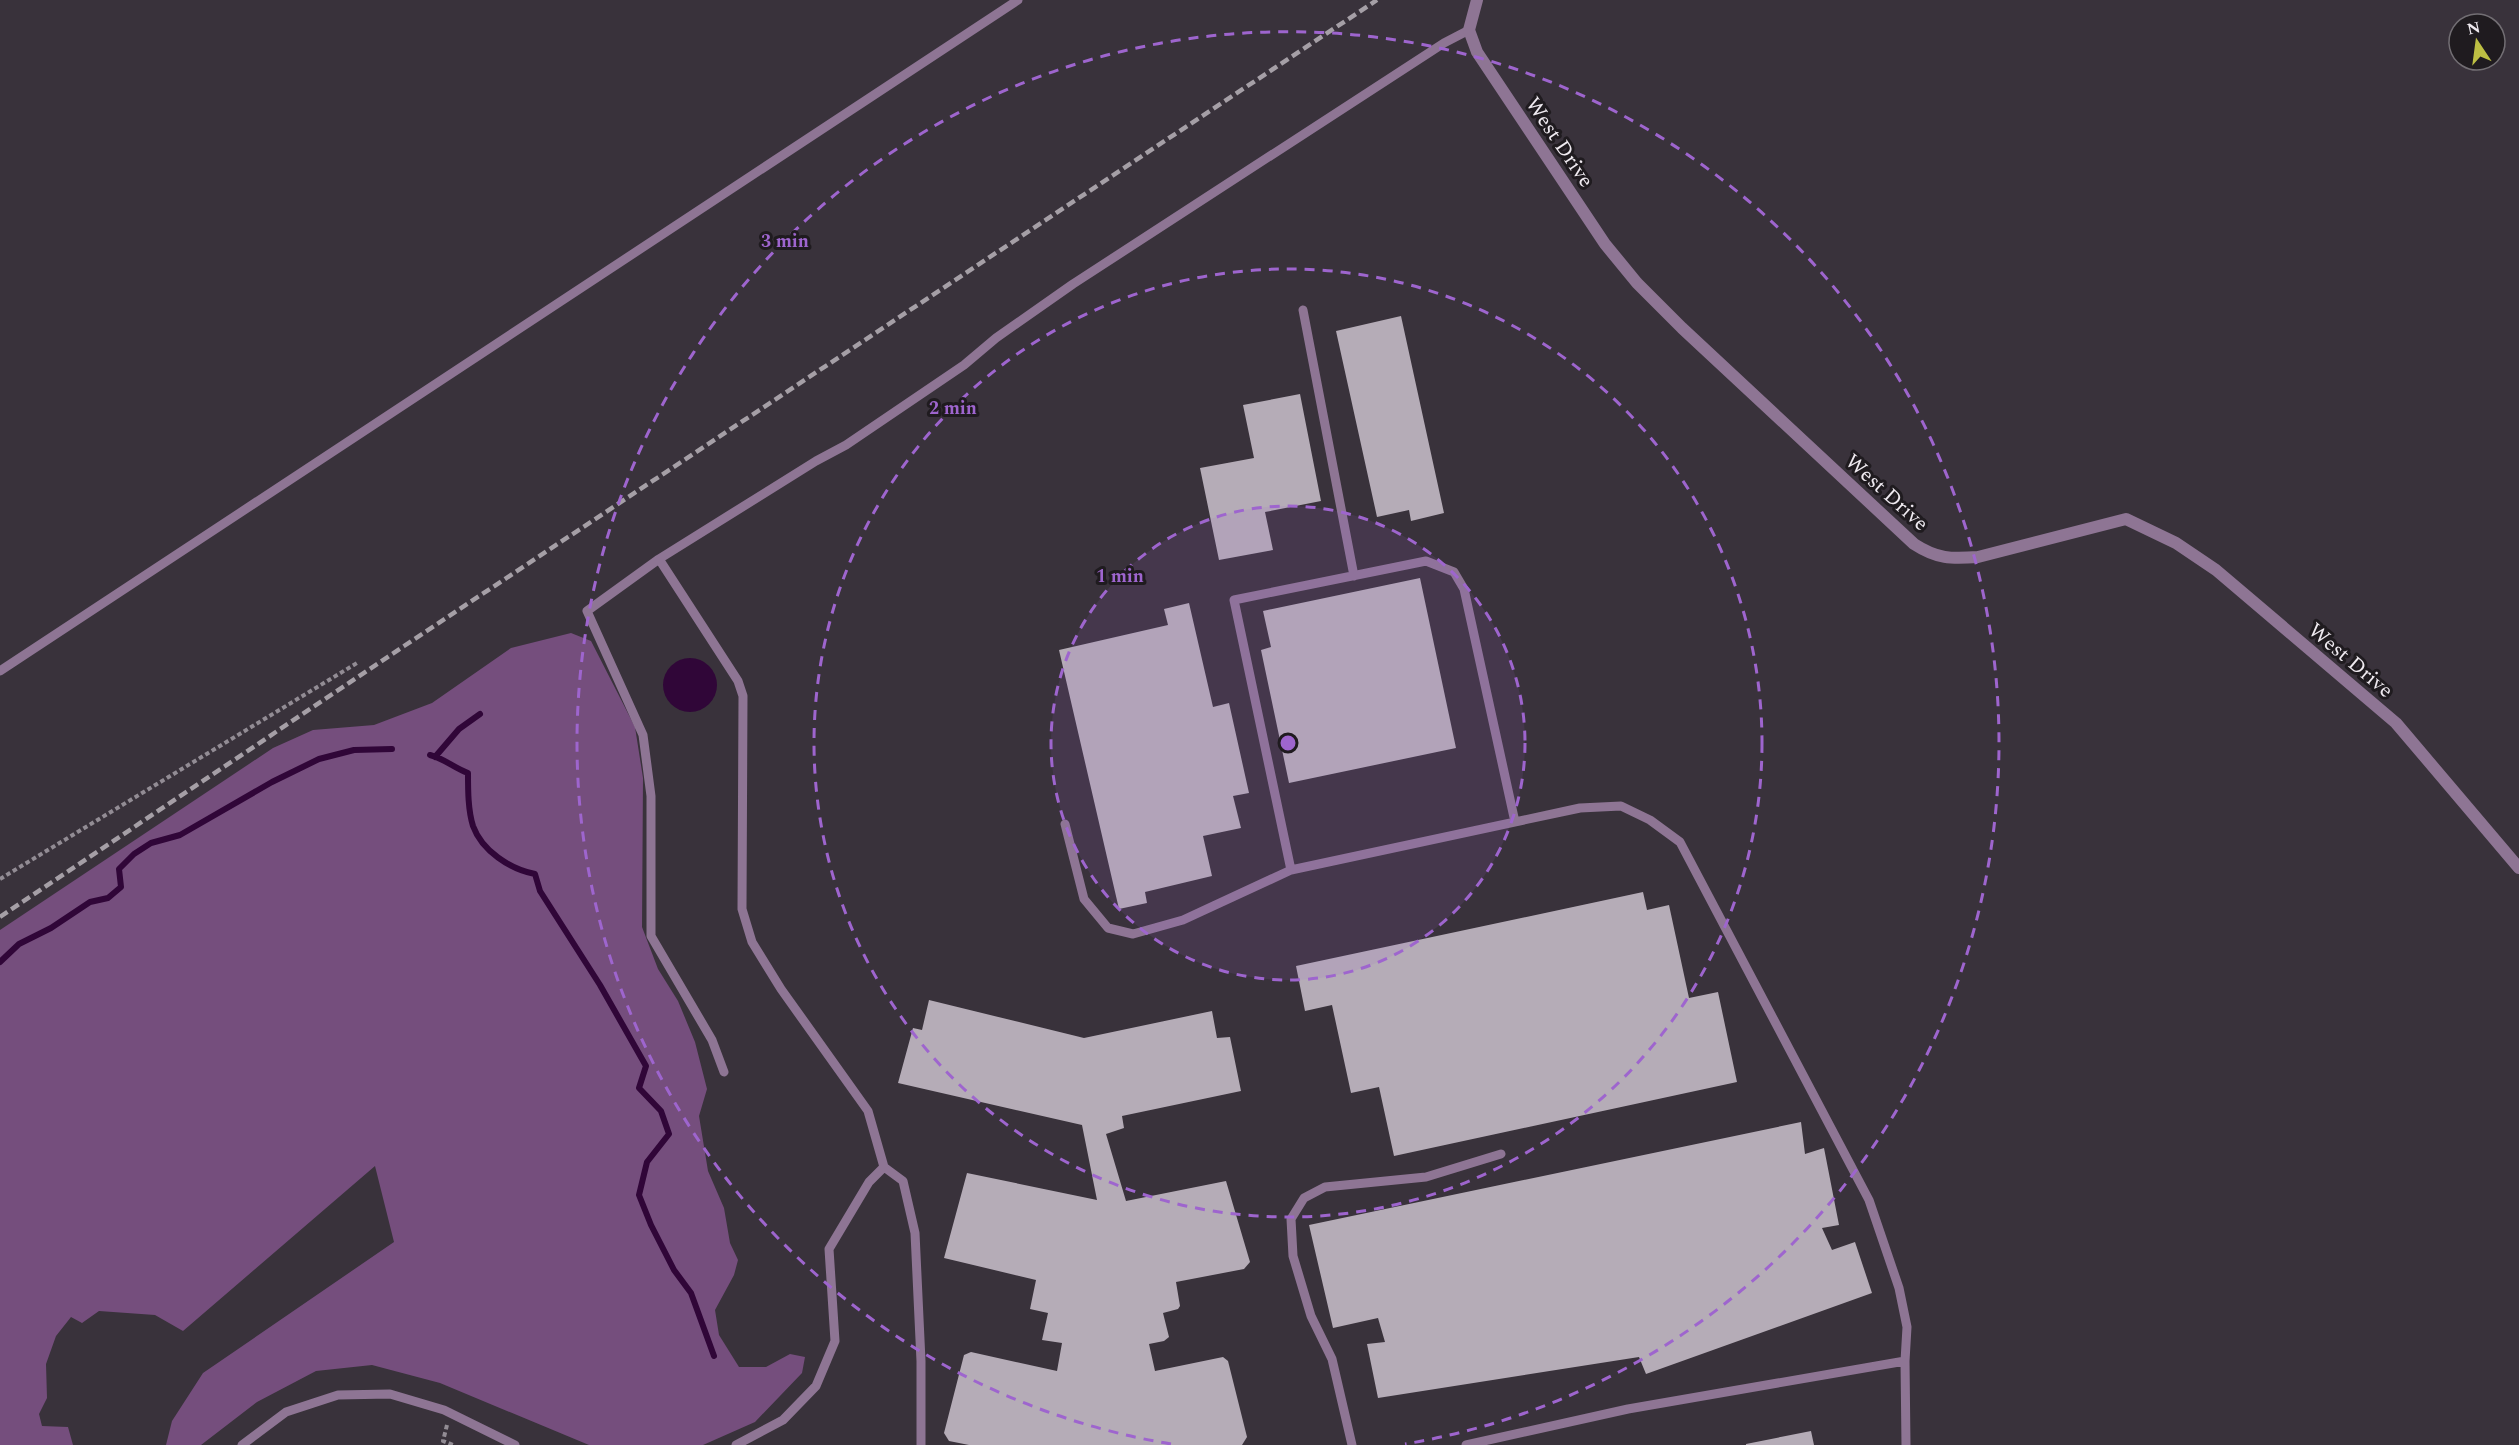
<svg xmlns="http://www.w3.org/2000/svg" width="2519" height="1445" font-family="Spectral,serif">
<rect width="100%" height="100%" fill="#39323b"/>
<path fill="#754e7d" d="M571,633L591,641L635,727L643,778L642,927L658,969L678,1001L695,1042L707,1089L699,1116L708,1171L724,1208L730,1243L738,1260L734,1275L715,1310L719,1335L739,1367H766L790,1354L805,1357L802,1373L755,1422L703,1445H589L440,1383L372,1365L316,1371L257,1402L201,1445H166L172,1421L203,1373L394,1242L375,1166L183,1331L155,1315L99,1311L82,1323L71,1317L56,1336L46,1364L47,1398L39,1414L42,1426L68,1427L73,1445H0V930L273,748L313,730L374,725L432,703L511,648Z"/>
<path fill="#300638" d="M663 685a27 27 0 1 1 54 0a27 27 0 1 1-54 0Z"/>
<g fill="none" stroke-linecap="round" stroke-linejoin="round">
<path stroke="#300638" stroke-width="6" d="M430,755C445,759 454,768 468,773C468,790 468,810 473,826C482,851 510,869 535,874L540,891L600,985L646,1066L639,1088L661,1111L669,1134L647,1162L639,1195L651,1225L674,1270L691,1293L714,1356
M435,757L459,729L480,714
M0,962L19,944L51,928L90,902L108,898L121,887L119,869L134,854L151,843L180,835L272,782L319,759L354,750L392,749"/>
</g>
<path fill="#b5acb7" d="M1401,316L1444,513L1411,521L1409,510L1377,517L1336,331Z
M1300,394L1321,501L1265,512L1273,550L1219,560L1200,468L1254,458L1243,405Z
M1420,578L1456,748L1289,783L1261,650L1271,647L1263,611Z
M1189,603L1213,707L1229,703L1249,793L1233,796L1241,828L1203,836L1212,876L1145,892L1147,903L1119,909L1059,650L1168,625L1164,609Z
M1643,892L1647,910L1669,905L1689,998L1718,992L1737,1082L1394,1156L1379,1087L1351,1093L1332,1005L1305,1011L1296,966Z
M929,1000L1084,1038L1212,1011L1217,1038L1230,1037L1241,1091L1122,1116L1124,1128L1106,1134L1126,1201L1226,1181L1250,1262L1244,1269L1176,1282L1180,1306L1178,1309L1163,1313L1169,1337L1164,1341L1149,1344L1155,1371L1223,1357L1228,1361L1247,1437L1242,1445H969L949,1441L944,1433L964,1355L971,1352L1057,1371L1062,1343L1042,1340L1048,1313L1030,1309L1036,1280L944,1258L967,1173L1097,1200L1082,1125L898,1083L913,1028L922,1030Z
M1801,1122L1805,1154L1824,1148L1839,1225L1822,1228L1832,1250L1855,1242L1872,1293L1646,1374L1639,1357L1378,1398L1367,1344L1385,1342L1378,1318L1333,1328L1309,1225Z
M1811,1431L1814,1445H1746V1444Z"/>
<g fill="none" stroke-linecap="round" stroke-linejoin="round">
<path stroke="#928c94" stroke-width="4" stroke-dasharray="4.5 3" stroke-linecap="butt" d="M0,879L357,663
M447,1425L443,1441L453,1445"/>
<path stroke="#8e7594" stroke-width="9" d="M1303,310L1354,576
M659,559L738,681L743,696L742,909L752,942L781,989L868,1111L884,1167
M0,671L1018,0
M1515,822L1464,589L1454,572L1426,561L1234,600L1291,870L1580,808L1621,806L1650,820L1680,842L1869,1200L1899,1288L1907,1327L1905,1361L1906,1445
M1065,824L1084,899L1108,928L1133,934L1183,920L1291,870
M724,1072L712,1040L651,936V796L643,735L587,611L659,559L816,461L846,445L964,365L996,338L1073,284L1444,43L1469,30
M242,1445L286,1412L338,1395L390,1394L444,1410L515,1445
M736,1445L783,1420L816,1386L835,1341L829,1249L869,1182L884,1167L903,1181L915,1233L921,1361V1445
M1352,1445L1332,1359L1311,1316L1293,1256L1291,1219L1304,1198L1325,1187L1426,1177L1501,1154
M1466,1445L1628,1409L1905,1361"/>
<path stroke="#8e7594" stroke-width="12" d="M1477,0L1469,30L1477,52L1605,244L1637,283L1682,328L1914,544C1937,559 1951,559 1978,557L2126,519L2176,543L2216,570L2396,723L2519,868"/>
<path stroke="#a59fa6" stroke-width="4.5" stroke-dasharray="9 4.5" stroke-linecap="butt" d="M0,917L404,646L1377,0"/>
</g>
<circle cx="1288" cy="743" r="237" fill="#9e65ce" fill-opacity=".12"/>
<g fill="none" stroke="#9e65ce" stroke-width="3" stroke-dasharray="10 8">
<circle cx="1288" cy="743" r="237"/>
<circle cx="1288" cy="743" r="474"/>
<path d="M1171 1444A711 711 0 1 1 1405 1444"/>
</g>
<g text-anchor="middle" stroke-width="6" stroke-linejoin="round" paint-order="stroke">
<g font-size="21" fill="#efeaf0" stroke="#1f1b1f">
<text transform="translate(1560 142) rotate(56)" y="7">West Drive</text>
<text transform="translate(1887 492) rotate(42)" y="7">West Drive</text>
<text transform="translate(2351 660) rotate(40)" y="7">West Drive</text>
</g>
</g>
<circle cx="1288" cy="743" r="9" fill="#9e65ce" stroke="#1f1b1f" stroke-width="3"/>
<g font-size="18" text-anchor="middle" font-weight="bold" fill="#9e65ce" stroke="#1f1b1f" stroke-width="6" stroke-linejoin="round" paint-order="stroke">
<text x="785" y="247">3 min</text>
<text x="953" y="414">2 min</text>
<text x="1120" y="582">1 min</text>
</g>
<g transform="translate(2477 42) rotate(347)"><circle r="28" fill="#1f1b1f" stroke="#726e73" stroke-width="1.5"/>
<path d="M0-4.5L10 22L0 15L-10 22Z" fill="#bdbf43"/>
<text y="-9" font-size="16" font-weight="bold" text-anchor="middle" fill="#efeaf0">N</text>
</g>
</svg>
